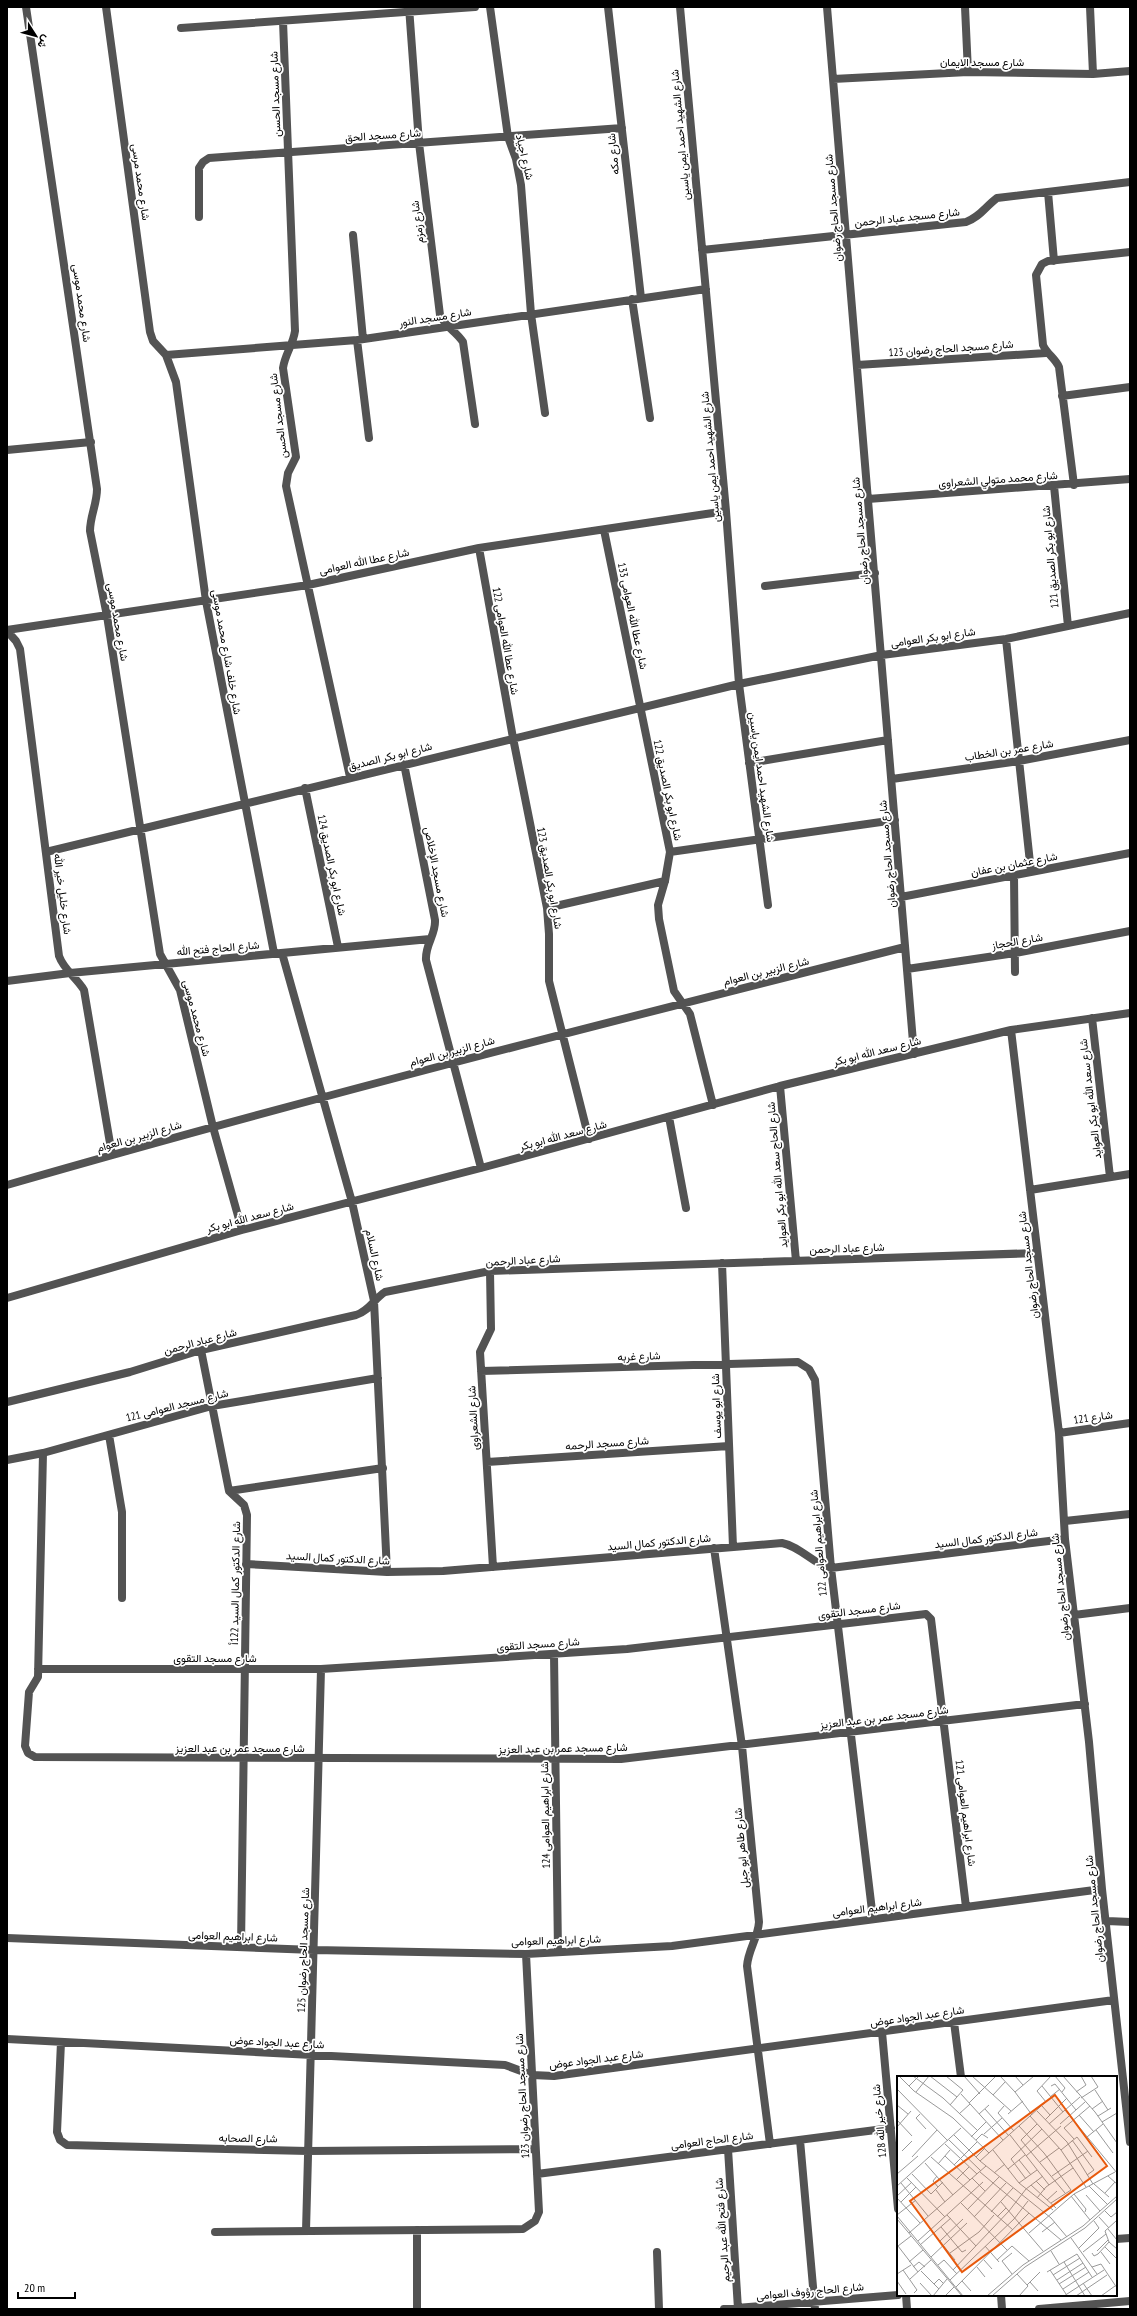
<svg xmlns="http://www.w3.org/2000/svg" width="1137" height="2316" font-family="'PT Sans Narrow',Vazirmatn,sans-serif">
<rect width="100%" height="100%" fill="#fff"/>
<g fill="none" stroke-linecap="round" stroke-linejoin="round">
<path stroke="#535353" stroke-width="8" d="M26,7L97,489C97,504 90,516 90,531L107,616L160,954L180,990L213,1127L242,1230
M106,7L150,332L153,341L166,355L176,382L206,601L274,953
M409,7L419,143L440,315C445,327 456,331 463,342L475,424
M490,7L508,137L516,159L521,185L531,314L545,413
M608,7L641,298
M680,7L726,511L739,684L768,905
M827,7L914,1054
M965,7L968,72
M1090,7L1093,74
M283,21L295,331C293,345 285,354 283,368L296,457L288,473L286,486L350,777
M181,28L475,7
M833,79L968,72L1093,74L1130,71
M1048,192L1054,261
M199,217V168L203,162L209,158L622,128
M353,235L363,339
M702,250L966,222C980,217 985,207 997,198L1130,182
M632,299L650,418
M357,340L369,438
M166,355L357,340L706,289
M857,365L1046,353
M1062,396L1130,387
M7,450L91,442
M1074,485L1059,367C1055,358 1047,354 1043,345L1036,275L1042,264L1048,261L1130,252
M1054,486L1068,626
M868,499L1130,479
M604,530L670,852L665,881L658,905L659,919L674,991L690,1014L713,1105
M479,548L513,738L547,908L549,934V981L589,1139
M765,586L875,573
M7,630L308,585L479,548L726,511
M7,631L16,641L20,649L59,956C64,970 76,977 84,990L112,1155
M1006,639L1031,872
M749,763L888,740
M404,764L435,920C436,935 425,944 426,960L481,1168
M892,779L1019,761L1130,740
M305,788L338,947
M46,852L739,684L882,655L1006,639L1130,613
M670,852L895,820
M1014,875L1015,972
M901,897L1130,853
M547,908L665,881
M282,953L352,1202L374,1301L387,1572
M907,969L1015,953L1130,931
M7,981L70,973L430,939
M1092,1018L1110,1177
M1011,1030L1059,1433L1065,1539L1089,1742L1102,1889L1130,2142
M780,1086L796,1261
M669,1117L686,1208
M7,1185C305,1099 605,1023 905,947
M1030,1190L1130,1174
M722,1263L733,1547
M490,1271L491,1329L480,1352L493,1567
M7,1298L242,1230L481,1168L780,1086L1011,1030L1130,1013
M201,1350L229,1491L244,1505L247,1515L241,1947
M481,1371L798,1362L809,1369L815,1380L831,1568L873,1919
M7,1402L130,1372L201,1350L356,1315C369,1311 374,1299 385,1292L490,1271L1037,1253
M1059,1433L1130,1423
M109,1435L122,1512V1598
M43,1453L38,1677L29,1692L25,1746L28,1753L35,1757L621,1759L1085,1704
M7,1460L43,1453L212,1406L378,1378
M487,1462L729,1446
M229,1491L383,1468
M1065,1521L1130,1514
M714,1548L742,1746L759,1922C758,1938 748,1950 747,1966L770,2144
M246,1564L387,1572L443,1571L782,1543C802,1547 812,1564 831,1568L1065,1539
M1074,1615L1130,1608
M554,1654L558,1952
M38,1669H321L627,1649L926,1614L931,1619L966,1907
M1107,1921L1130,1922
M7,1938L314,1950L526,1954L672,1946L1102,1889
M954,2022L961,2077
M882,2032L898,2209
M7,2039L505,2065L532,2075L554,2076L1114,2000
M61,2042L57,2132L60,2140L67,2145L308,2151L535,2149
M800,2140L815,2309
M728,2149L738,2309
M537,2174L891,2128
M417,2230V2309
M306,2231L321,1669
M215,2232L523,2229L535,2221L539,2212L526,1954
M1116,2239L1130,2238
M657,2252L659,2309
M906,2295L907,2309
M1001,2295L1002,2309
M724,2309L898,2295
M1039,2309L1130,2301"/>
</g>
<g text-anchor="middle" stroke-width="3.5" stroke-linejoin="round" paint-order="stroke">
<g font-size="11" fill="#000" stroke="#fff">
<text x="982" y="66">شارع مسجد الايمان</text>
<text transform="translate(275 94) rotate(-92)" y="4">شارع مسجد الحسن</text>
<text transform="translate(383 135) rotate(-4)" y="4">شارع مسجد الحق</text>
<text transform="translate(680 135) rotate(-95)" y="4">شارع الشهيد احمد ايمن ياسين</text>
<text transform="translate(613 154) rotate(-96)" y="4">شارع مكه</text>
<text transform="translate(525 157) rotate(77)" y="4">شارع اجياد</text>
<text transform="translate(141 182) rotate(82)" y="4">شارع محمد مرسى</text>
<text transform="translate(833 208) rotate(-95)" y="4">شارع مسجد الحاج رضوان</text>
<text transform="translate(907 217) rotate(-6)" y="4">شارع مسجد عباد الرحمن</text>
<text transform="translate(417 222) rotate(-97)" y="4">شارع زمزم</text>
<text transform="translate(82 303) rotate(82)" y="4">شارع محمد موسى</text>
<text transform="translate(435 317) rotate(-9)" y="4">شارع مسجد النور</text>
<text transform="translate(951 348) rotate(-4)" y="4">شارع مسجد الحاج رضوان 123</text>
<text transform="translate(278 416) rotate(-97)" y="4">شارع مسجد الحسن</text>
<text transform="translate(710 457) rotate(-95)" y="4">شارع الشهيد احمد ايمن ياسين</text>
<text transform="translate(998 479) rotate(-4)" y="4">شارع محمد متولي الشعراوى</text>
<text transform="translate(860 531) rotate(-95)" y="4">شارع مسجد الحاج رضوان</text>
<text transform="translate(1050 557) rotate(-95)" y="4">شارع ابو بكر الصديق 121</text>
<text transform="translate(364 561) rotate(-12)" y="4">شارع عطا الله العوامى</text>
<text transform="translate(633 616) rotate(78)" y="4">شارع عطا الله العوامى 133</text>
<text transform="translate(118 622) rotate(80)" y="4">شارع محمد موسى</text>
<text transform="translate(933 637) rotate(-8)" y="4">شارع ابو بكر العوامى</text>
<text transform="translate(506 641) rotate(80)" y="4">شارع عطا الله العوامى 122</text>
<text transform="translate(227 652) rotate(80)" y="4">شارع خلف شارع محمد موسى</text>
<text transform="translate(1009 750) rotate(-9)" y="4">شارع عمر بن الخطاب</text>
<text transform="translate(390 756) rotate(-14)" y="4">شارع ابو بكر الصديق</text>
<text transform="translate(762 777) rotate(82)" y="4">شارع الشهيد احمد ايمن ياسين</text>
<text transform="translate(668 790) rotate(78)" y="4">شارع ابو بكر الصديق 122</text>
<text transform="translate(887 854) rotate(-95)" y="4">شارع مسجد الحاج رضوان</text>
<text transform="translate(1014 864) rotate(-11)" y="4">شارع عثمان بن عفان</text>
<text transform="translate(332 865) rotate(78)" y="4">شارع ابو بكر الصديق 124</text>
<text transform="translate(437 872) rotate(79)" y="4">شارع مسجد الإخلاص</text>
<text transform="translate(550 878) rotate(80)" y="4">شارع ابو بكر الصديق 123</text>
<text transform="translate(63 894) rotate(83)" y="4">شارع خليل خير الله</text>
<text transform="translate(1017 941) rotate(-10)" y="4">شارع الحجاز</text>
<text transform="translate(218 948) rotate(-5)" y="4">شارع الحاج فتح الله</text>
<text transform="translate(766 971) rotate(-14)" y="4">شارع الزبير بن العوام</text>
<text transform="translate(197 1018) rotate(75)" y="4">شارع محمد موسى</text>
<text transform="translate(452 1051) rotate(-15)" y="4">شارع الزبير بن العوام</text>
<text transform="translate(877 1051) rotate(-14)" y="4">شارع سعد الله ابو بكر</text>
<text transform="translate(1090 1099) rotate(-97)" y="4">شارع سعد الله ابو بكر العوايد</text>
<text transform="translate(563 1135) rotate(-15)" y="4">شارع سعد الله ابو بكر</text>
<text transform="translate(139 1136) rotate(-16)" y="4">شارع الزبير بن العوام</text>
<text transform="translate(777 1175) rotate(-95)" y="4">شارع الحاج سعد الله ابو بكر العوايد</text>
<text transform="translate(250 1217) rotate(-15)" y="4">شارع سعد الله ابو بكر</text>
<text transform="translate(847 1248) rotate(-2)" y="4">شارع عباد الرحمن</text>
<text transform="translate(375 1255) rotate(78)" y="4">شارع السلام</text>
<text transform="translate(523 1260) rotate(-3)" y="4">شارع عباد الرحمن</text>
<text transform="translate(1028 1265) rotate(-97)" y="4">شارع مسجد الحاج رضوان</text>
<text transform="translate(200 1341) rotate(-15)" y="4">شارع عباد الرحمن</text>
<text transform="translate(639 1356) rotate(-2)" y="4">شارع غربه</text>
<text transform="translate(177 1405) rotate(-14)" y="4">شارع مسجد العوامى 121</text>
<text transform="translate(716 1406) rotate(-92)" y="4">شارع ابو يوسف</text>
<text transform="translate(1093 1417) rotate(-8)" y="4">شارع 121</text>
<text transform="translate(473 1418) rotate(-93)" y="4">شارع الشعراوى</text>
<text transform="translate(607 1443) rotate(-4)" y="4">شارع مسجد الرحمه</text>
<text transform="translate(986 1538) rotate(-7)" y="4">شارع الدكتور كمال السيد</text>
<text transform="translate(659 1542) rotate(-5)" y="4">شارع الدكتور كمال السيد</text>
<text transform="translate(818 1543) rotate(-95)" y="4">شارع ابراهيم العوامى 122</text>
<text transform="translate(338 1558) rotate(3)" y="4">شارع الدكتور كمال السيد</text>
<text transform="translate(235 1583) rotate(-89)" y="4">شارع الدكتور كمال السيد 122أ</text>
<text transform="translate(1060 1587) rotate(-96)" y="4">شارع مسجد الحاج رضوان</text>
<text transform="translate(859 1610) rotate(-7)" y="4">شارع مسجد التقوى</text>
<text transform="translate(538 1644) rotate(-4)" y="4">شارع مسجد التقوى</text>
<text x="215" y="1662">شارع مسجد التقوى</text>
<text transform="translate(884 1717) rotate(-7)" y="4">شارع مسجد عمر بن عبد العزيز</text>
<text x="240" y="1752">شارع مسجد عمر بن عبد العزيز</text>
<text transform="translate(563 1748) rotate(-1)" y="4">شارع مسجد عمر بن عبد العزيز</text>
<text transform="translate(966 1813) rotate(83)" y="4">شارع ابراهيم العوامى 121</text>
<text transform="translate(545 1815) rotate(-91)" y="4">شارع ابراهيم العوامى 124</text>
<text transform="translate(741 1848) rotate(-95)" y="4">شارع طاهر ابو جبل</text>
<text transform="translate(877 1907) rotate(-7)" y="4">شارع ابراهيم العوامى</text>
<text transform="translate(1094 1909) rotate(-96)" y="4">شارع مسجد الحاج رضوان</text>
<text transform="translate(233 1936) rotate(2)" y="4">شارع ابراهيم العوامى</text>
<text transform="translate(556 1940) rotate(-2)" y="4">شارع ابراهيم العوامى</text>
<text transform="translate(303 1950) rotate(-88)" y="4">شارع مسجد الحاج رضوان 125</text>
<text transform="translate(917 2016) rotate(-8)" y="4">شارع عبد الجواد عوض</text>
<text transform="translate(277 2042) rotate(3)" y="4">شارع عبد الجواد عوض</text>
<text transform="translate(596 2059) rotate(-7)" y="4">شارع عبد الجواد عوض</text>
<text transform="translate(522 2096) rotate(-93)" y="4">شارع مسجد الحاج رضوان 123</text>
<text transform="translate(879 2121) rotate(-95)" y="4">شارع خير الله 128</text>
<text transform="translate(248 2138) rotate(1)" y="4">شارع الصحابه</text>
<text transform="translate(712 2140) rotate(-7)" y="4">شارع الحاج العوامى</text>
<text transform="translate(722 2230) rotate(-94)" y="4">شارع فتح الله عبد الرحيم</text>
<text transform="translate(810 2291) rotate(-5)" y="4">شارع الحاج رؤوف العوامى</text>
</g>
</g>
<g transform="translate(897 2076)">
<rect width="220" height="220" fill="#fff"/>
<path fill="none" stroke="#999" stroke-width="1" d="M2,0L17,15L56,42L92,77M16,0L46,22L80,54M33,0L60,21M49,0L66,14L53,29M67,0L83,18M75,0L114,35M103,0L118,16L135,39M118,0L126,9M158,0L168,12L165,16M166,0L198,36L220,67M12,10L22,0M145,10L166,36M154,10L158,8L179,34M0,13L51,65M198,14L211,34M19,16L32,0M118,16L137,0M179,16L189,9L184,0M64,18L106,64M96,19L108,6M153,21L163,13M184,22L201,11L194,0M149,26L140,15L154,0M72,27L99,0M0,29L11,38M107,30L101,37L117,55M145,30L153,39M88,33L112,60M195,33L206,25M168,34L220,97M140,35L170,66L196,108M23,38L19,42L29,53M62,38L73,28M82,38L92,29M111,38L126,25M182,39L197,56M133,40L164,74L189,111M201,40L214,32M0,44L15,60M148,44L170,22M205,46L220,37M140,48L124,64L168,117M152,48L183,21M163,48L188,26M122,50L147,77L174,114L154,127M0,51L14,35M167,52L193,30M167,52L177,63M199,54L216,77M87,58L105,42M57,59L83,85L154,142L170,161M113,59L152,109M74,61L89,46M190,61L206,48M52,64L84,95M79,64L85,58L91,62M175,64L197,94L190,99M48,68L80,98M96,74L122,107L156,134M164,74L180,61L195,81M5,75L15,65M48,80L73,104M129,80L164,50M15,81L40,54M34,81L116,154M79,81L88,72M122,84L134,99M83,85L153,22M143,86L162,72M28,87L56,119M41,88L53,74M57,89L80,66M111,93L128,79M83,96L164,164M97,97L108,88M0,98L21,80M15,98L34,118L46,106M40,100L36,105L41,111M155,100L191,75M211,100L220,108M10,102L48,141M75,102L88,115M129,103L114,83L145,53M59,104L72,91M139,105L148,114M4,107L31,140M122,107L140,94M197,108L212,121M134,109L159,132M0,110L64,52M192,110L211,129M39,114L48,126M208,117L218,106M177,118L189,133L188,136M189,119L203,135M0,120L15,106M174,120L193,144M0,122L23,147M140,122L149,111L176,92M150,124L160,115M4,126L19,111M104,126L146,175M64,127L110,174M70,134L102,101M112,135L129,113L146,100M208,135L214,141L220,136M94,136L116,112M0,139L19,124M50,139L79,170M0,140L66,220M77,141L109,107M100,141L109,132M202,141L212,152M0,143L65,220M219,145L208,155L212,166L220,173M44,151L65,176L69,174M211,153L220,164M145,156L158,146M12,157L89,90M132,157L177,118L218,96M37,158L58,184M174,162L200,198M21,165L86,106M43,165L66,143M23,169L54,142M1,170L21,196M1,170L14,160M88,170L102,186M208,171L220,183M182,172L202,152L197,145M154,175L162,188M200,175L211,164M186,176L209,158M204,176L213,188M53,177L82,156L97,139M115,177L105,185L115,198M195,177L197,180L201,178L212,166M34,181L70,147M87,184L95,193M100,184L115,170L132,185M12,186L26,174M167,186L188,220M41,189L47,184L60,198M16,191L22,186L28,191M80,191L88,201M195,191L204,188L220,212M6,194L20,214L17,217M56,194L112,135M153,194L169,218M24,195L42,213M150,196L180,178L195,201M0,198L14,189M120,198L131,210L122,220M156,199L183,182M13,203L34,184M53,204L117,143L131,125M160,204L186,187M0,205L9,218M65,205L74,215M133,206L141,215M23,207L35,220M186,207L195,220M37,208L42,203L46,207M162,208L189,191M130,209L143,196M59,211L132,137M166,213L192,196M36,220L50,203M48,220L57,211M90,220L126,189L186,150L220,120M95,220L128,191L188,152L220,123M167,220L207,194M179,220L210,199M204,220L218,210"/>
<path fill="#e8590c" fill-opacity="0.15" stroke="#e8590c" stroke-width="2" d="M158,19L210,90L65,196L13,125Z"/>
<rect width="220" height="220" fill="none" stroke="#000" stroke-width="2"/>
</g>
<rect width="1137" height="2316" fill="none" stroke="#000000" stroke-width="16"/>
<g transform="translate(36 36) rotate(126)" stroke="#ffffff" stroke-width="3" paint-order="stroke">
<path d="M0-3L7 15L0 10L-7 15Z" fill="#000000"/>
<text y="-6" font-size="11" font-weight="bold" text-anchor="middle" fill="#000000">ش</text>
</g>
<path d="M18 2292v6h57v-6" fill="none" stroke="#000000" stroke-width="2"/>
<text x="24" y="2292" font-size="12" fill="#000000" stroke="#ffffff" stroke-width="3" paint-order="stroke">20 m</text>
</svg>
